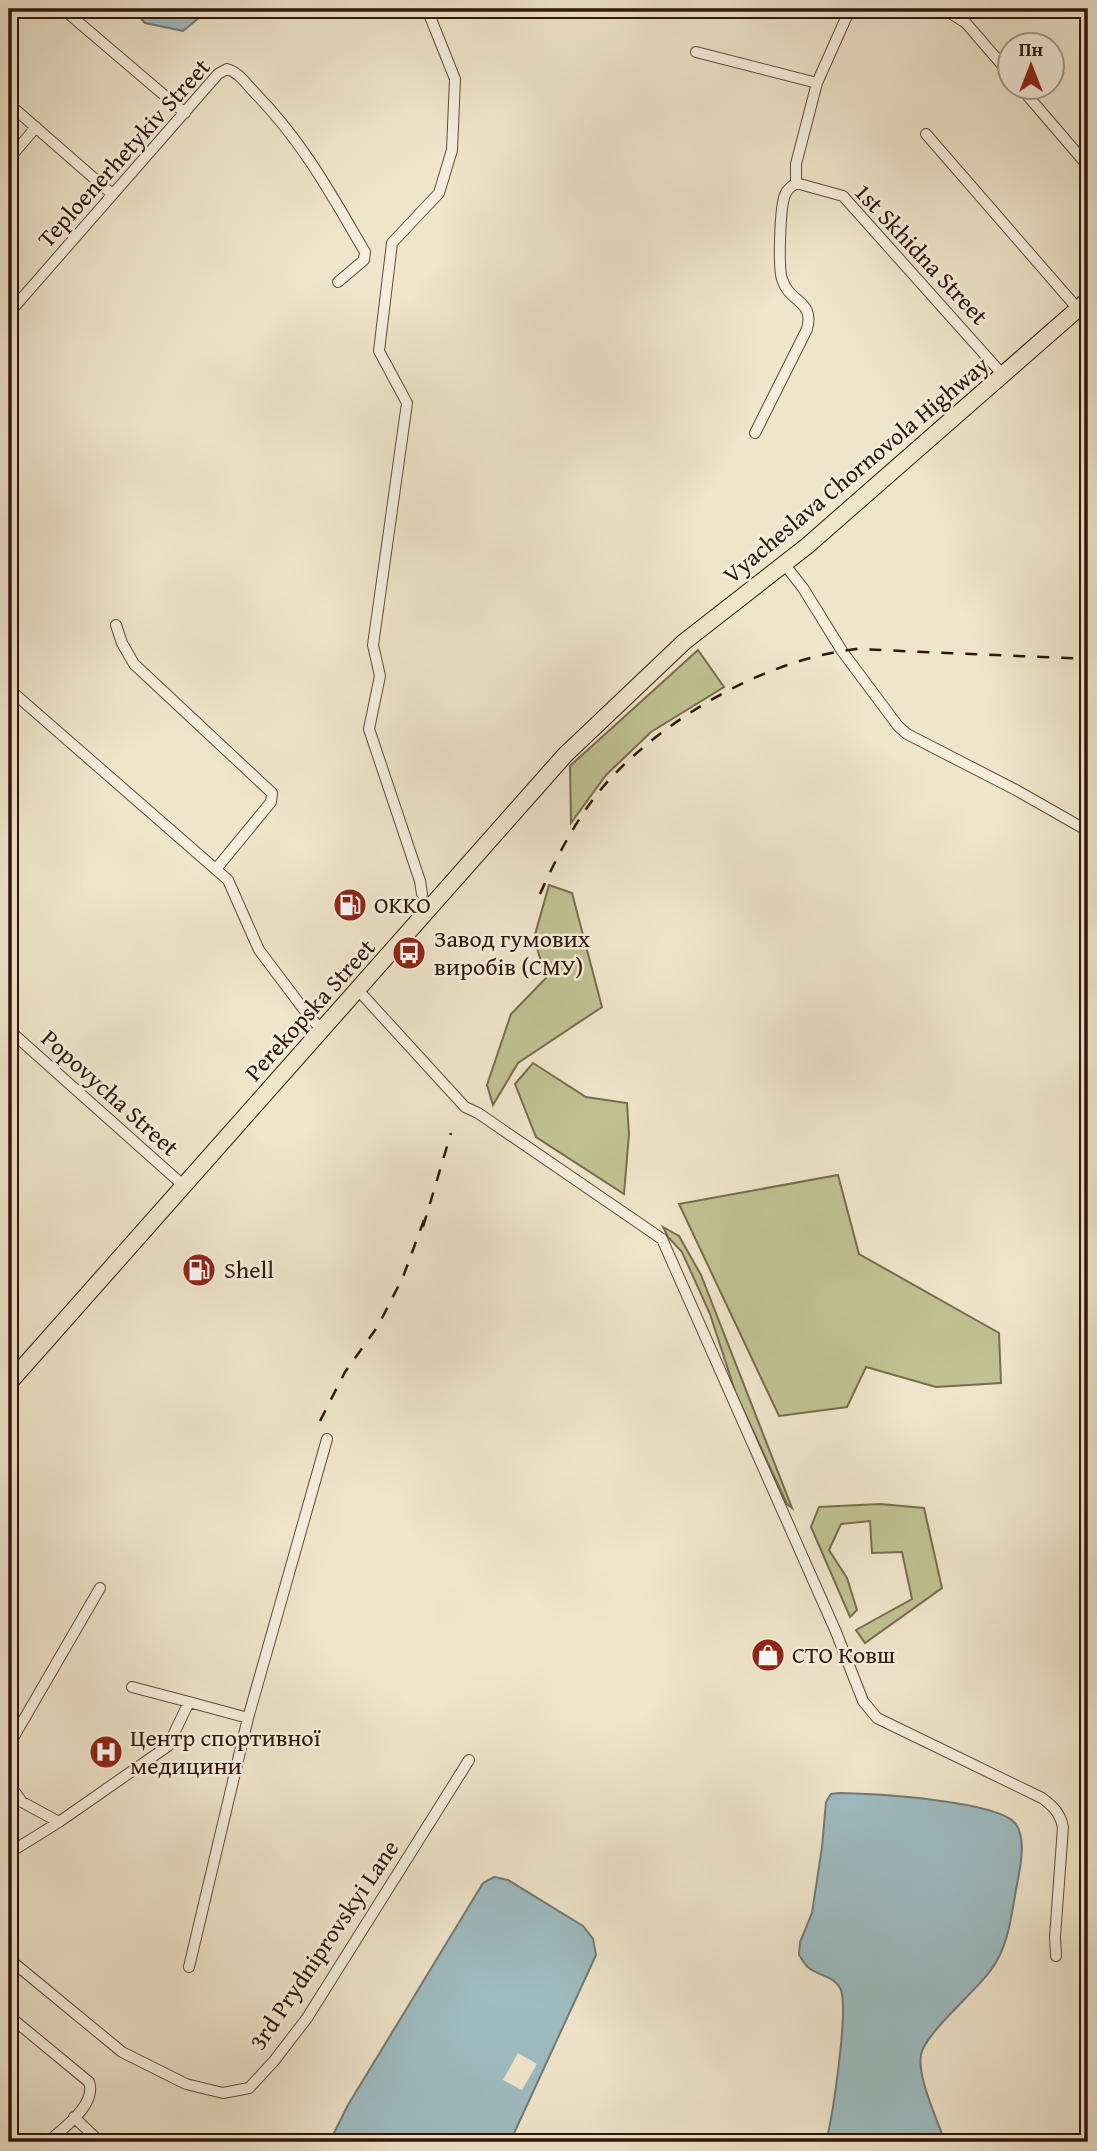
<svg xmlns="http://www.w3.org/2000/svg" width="1097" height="2151" font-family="'Gentium Book Plus',serif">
<rect width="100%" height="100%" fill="#efe5cb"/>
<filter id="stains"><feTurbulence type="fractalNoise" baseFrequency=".00286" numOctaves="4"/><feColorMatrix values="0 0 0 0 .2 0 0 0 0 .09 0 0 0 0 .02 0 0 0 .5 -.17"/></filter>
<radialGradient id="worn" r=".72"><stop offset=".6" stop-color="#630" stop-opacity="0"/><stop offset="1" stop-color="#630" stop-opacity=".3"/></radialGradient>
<path fill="#c0c292" stroke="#786c4e" stroke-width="2" d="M698,650L724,687L651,732L606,775L571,823L570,766Z
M549,885L572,893L602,1007L518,1063L493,1105L487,1085L511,1014L546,978L534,938Z
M533,1063L586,1097L627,1103L629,1134L624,1194L536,1137L515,1084Z
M838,1175L859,1254L999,1333L1001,1383L936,1387L866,1367L847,1407L779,1416L679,1204Z
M663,1227L679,1236L701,1275L792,1508L787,1504L736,1394L710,1314L682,1252L668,1237Z
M880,1504L924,1508L942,1588L865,1643L856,1630L912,1599L902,1552L872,1553L870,1521L841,1524L829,1550L847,1578L857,1610L850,1617L811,1527L819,1507Z"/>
<path fill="#9ebcc1" stroke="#727a78" stroke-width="2" d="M133,9H185L200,17L183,31L145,23Z
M839,1793C870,1793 997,1801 1015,1823C1028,1839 1019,1872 1016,1890C1011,1918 1008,1947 991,1970C974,1993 932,2027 922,2051C914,2071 938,2121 945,2142H826C832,2119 850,2005 840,1988C834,1976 819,1976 809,1968C805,1965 802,1959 799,1955L800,1942L812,1913L822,1847L826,1802L831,1794Z
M494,1877L508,1880L583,1926L593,1939L596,1955L510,2142H334V2133L348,2105L483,1883Z"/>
<path fill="#efe5cb" d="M518,2053L537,2064L522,2090L503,2080Z"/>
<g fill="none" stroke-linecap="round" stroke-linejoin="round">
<defs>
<path id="minor" d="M63,9L185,113
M944,9L966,23L1010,74
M1082,9L1088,16
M696,52L817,83
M1021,88L1088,166
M9,104L112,194
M926,134L1078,309
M9,159L36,127
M796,183L843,196L1003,375
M796,183V164L817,83L850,9
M9,313L218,74L227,69C239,72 247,85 255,93C303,142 331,194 365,252L364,260L338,282
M755,433L807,329C815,300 789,303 782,279C778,267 780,206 785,195C787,189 791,187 796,183
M785,565L803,588L842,651L898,726L907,734L1016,790L1088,831
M116,625L122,643L134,664L272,793L271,802L216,869
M9,689L228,880L259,950L308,1015L322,1030
M422,894L420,881L369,729L380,676L373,645L407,403L379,351L392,243L439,193L452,150L455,79L427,9
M358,990L465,1107L478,1113L662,1239L836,1632L863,1701L877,1718L1042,1798C1053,1806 1060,1813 1063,1827L1055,1937L1056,1956
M9,1030L184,1186
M189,1702L248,1718L327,1439
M9,1745L100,1588
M9,1784L22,1802L59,1822L9,1853
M59,1822L168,1746L189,1702L132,1687
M9,1959L122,2052L186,2084L223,2093L249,2088L274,2061L307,2018L469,1760
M189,1967L248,1718
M9,2016L89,2082C97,2105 63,2128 48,2142
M74,2117L100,2142"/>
<path id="primary" d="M9,1383L565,755L684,642L807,546L1088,300"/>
</defs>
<use href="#minor" stroke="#604a3b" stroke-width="12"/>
<use href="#primary" stroke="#30160b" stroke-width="18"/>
<use href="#minor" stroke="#f5eedd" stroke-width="10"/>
<use href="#primary" stroke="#efe5cb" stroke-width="16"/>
<path stroke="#30160b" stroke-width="2.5" stroke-dasharray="12 12" stroke-linecap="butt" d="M540,894C558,854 579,813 609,780C669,715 768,659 856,649L1088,659
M423,1227L451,1133
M320,1421L345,1372L378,1326L403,1277L424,1220"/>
</g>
<defs>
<symbol id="fuel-disc" viewBox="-11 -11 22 22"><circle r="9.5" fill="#8f2418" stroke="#f5eedd"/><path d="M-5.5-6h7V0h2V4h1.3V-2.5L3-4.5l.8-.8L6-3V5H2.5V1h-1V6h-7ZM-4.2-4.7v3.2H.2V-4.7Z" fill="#fff"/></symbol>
<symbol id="bus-disc" viewBox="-11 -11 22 22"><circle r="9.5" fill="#8f2418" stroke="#f5eedd"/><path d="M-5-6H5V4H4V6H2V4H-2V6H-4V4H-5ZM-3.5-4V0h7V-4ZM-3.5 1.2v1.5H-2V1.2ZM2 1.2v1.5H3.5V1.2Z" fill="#fff"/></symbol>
<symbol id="shop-disc" viewBox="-11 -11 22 22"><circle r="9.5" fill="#8f2418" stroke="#f5eedd"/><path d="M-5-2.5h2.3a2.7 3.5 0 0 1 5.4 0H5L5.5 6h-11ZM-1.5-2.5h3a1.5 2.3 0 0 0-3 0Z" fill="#fff"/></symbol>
<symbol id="hospital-disc" viewBox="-11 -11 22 22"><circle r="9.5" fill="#8f2418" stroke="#f5eedd"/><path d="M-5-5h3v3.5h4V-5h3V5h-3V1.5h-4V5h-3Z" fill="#fff"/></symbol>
</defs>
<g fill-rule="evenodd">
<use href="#fuel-disc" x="331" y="886" width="38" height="38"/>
<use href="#bus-disc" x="390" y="934" width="38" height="38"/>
<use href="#fuel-disc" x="180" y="1251" width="38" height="38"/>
<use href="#shop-disc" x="749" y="1636" width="38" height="38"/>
<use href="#hospital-disc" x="87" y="1733" width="38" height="38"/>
</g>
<g text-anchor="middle" stroke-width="5" stroke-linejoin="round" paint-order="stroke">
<g font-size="24" fill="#30160b" stroke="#f5eedd">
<text transform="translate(124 153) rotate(-48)" y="8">Teploenerhetykiv Street</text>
<text transform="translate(921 254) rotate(47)" y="8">1st Skhidna Street</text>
<text transform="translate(856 470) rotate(-40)" y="8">Vyacheslava Chornovola Highway</text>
<text transform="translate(310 1010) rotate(-48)" y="8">Perekopska Street</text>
<text transform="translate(110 1093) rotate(42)" y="8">Popovycha Street</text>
<text transform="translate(324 1945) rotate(-56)" y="8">3rd Prydniprovskyi Lane</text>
</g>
<g font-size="24" fill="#30160b" stroke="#f5eedd" text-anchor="start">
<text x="374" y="913">OKKO</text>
<text x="434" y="947">Завод гумових<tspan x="434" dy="28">виробів (СМУ)</tspan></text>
<text x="224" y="1278">Shell</text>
<text x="792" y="1663">СТО Ковш</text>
<text x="130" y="1746">Центр спортивної<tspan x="130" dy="28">медицини</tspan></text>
</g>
</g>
<rect width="1097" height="2151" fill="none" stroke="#efe5cb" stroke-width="35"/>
<rect x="10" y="10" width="1076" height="2130" fill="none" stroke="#30160b" stroke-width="3.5"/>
<rect x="18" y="18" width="1062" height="2116" fill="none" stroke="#30160b" stroke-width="2"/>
<g transform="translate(1031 66)"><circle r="33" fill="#f5eedd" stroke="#a69889" stroke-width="2"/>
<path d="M0-5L12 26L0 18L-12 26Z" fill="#8f2418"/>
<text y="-10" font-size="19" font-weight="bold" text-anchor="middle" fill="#30160b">Пн</text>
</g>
<rect width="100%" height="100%" filter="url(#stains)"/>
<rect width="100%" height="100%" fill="url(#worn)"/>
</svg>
